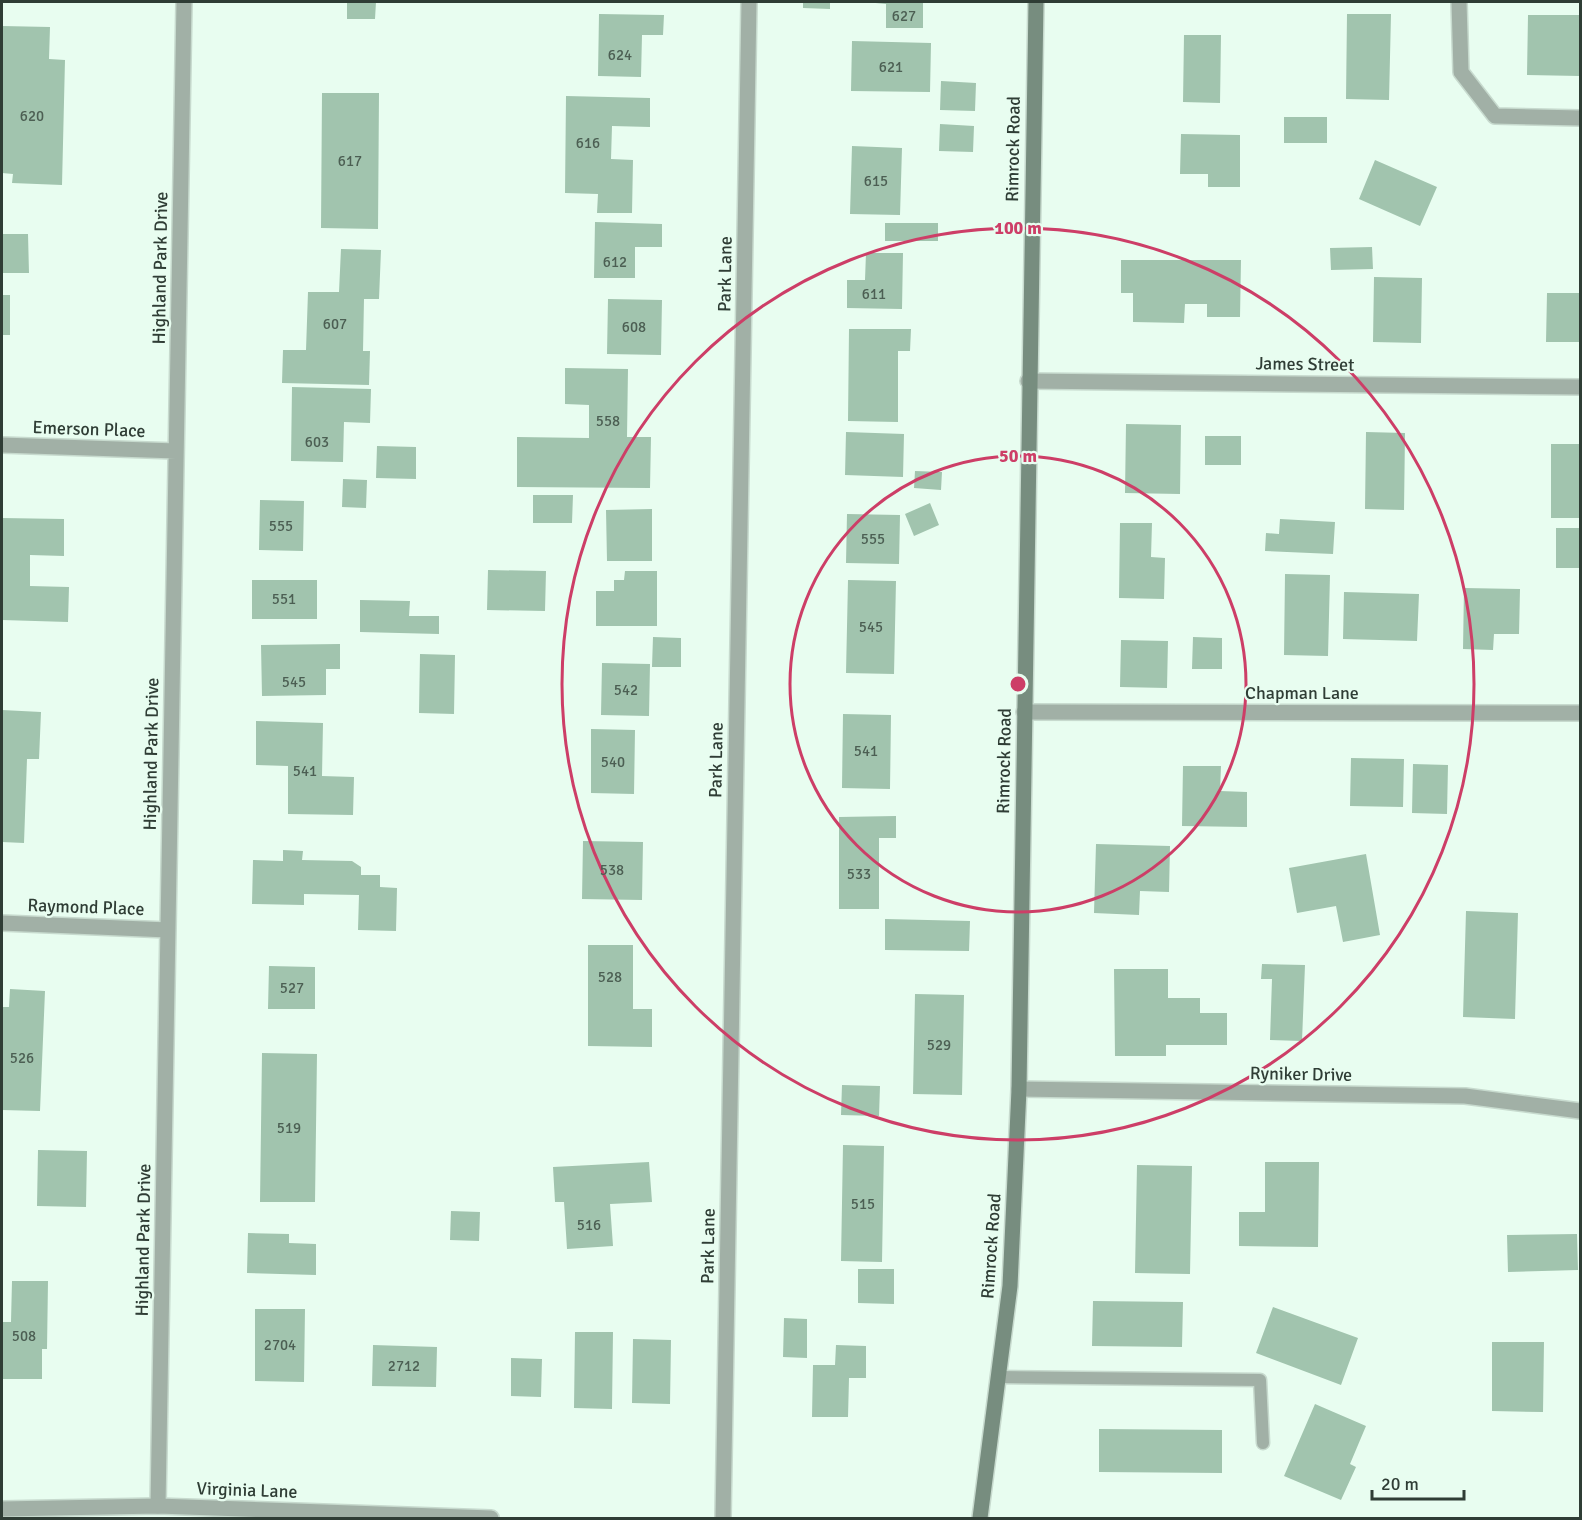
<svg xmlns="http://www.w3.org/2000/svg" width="1582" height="1520" font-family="Signika,sans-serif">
<rect width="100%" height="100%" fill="#e8fdf0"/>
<path fill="#a1c4ae" d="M347,2H376L375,19H347Z
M803,2H830V9L803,8Z
M865,2H923V28H886V4Z
M599,14L664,15L663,35H642L641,77L598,76Z
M1347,14H1391L1389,100L1346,99Z
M1528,15H1580V76L1527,75Z
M2,26L50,27L49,59L65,60L62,185L12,183L13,174L2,173Z
M1184,35H1221L1220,103L1183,102Z
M852,41L931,43L930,92L851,91Z
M941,81L976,83L975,111L940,110Z
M322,93H379L378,229L321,228Z
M566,96L650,98V127L612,126L611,159L633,160L632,213H597L598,194L565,193Z
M1284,117H1327V143H1284Z
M940,124L974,126L973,152L939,151Z
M1181,134L1240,135V187H1208V174H1180Z
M852,146L902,148L900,215L850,214Z
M1375,160L1437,187L1420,226L1359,199Z
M595,222L662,224V247H635V278H594Z
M885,223H938V241H885Z
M2,234H28L29,273H2Z
M1372,247L1373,269L1331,270L1330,248Z
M341,249L381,250L379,299H364L363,351H370L369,385L282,383L283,350H306L308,292H339Z
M866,253H903L902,309L847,308V280H865Z
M1121,260H1241L1240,317H1207V304H1185L1184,323L1133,322V293H1121Z
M1374,277L1422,278L1421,343L1373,342Z
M1547,293H1580V342H1546Z
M2,295H10V335H2Z
M608,299L662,300L661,355L607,354Z
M849,329H911L910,351H898V422L848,421Z
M565,368L628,369L627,437H651L650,488L517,487V437L589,438V405L565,404Z
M292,387L371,389L370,423L344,422L343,462L291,461Z
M1126,424L1181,425L1180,494L1125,493Z
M846,432L904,434L903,477L845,475Z
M1366,432L1405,433L1404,510L1365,509Z
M1205,436H1241V465H1205Z
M1551,444H1580V518H1551Z
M377,446L416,447V479L376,478Z
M915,471L942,472L941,490L914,488Z
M343,479L367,480L366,508L342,507Z
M533,495H573L572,523H533Z
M260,500L304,501L303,551L259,550Z
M930,503L939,525L914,536L905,514Z
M652,509V561H607L606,510Z
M847,514L900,515L899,564L846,563Z
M2,518L64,519V556L30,555V586L69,587L68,622L2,620Z
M1280,519L1335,522L1333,554L1265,551L1266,533L1279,534Z
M1120,523H1152L1151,557L1165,558L1164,599L1119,598Z
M1556,528H1580V568H1556Z
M488,570L546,571L545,611L487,610Z
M625,571H657V626H596V591H614V580H624Z
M1285,574L1330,575L1328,656L1284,655Z
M252,580H317V619H252Z
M848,580L896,581L894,674L846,673Z
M1464,588L1520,589L1519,634H1494L1493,650L1463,649Z
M1344,592L1419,594L1417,641L1343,639Z
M360,600L410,601L409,616H439V634L360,632Z
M653,637L681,638V667H652Z
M1193,637L1222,638V669H1192Z
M1121,640L1168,641L1167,688L1120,687Z
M340,644V669H326V695L262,696L261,645Z
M420,654L455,655L454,714L419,713Z
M602,663L650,664L649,716L601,715Z
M2,710L41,712L39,759H27L24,843L2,842Z
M843,714L891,715L890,789L842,788Z
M256,721L323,723L322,776L354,777L353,815L288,814V766L256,765Z
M591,729L635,730L634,794L591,793Z
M1351,758L1404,759L1403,807L1350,806Z
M1413,764L1448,765L1447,814L1412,813Z
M1183,766H1221L1220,791L1247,792V827L1182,826Z
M896,816V838H879V909H839V817Z
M583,841L643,842L642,900L582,899Z
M1096,844L1170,846L1169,892L1140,891L1139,915L1094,913Z
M283,850L303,851L302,860L352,861L361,867V875H380V887L397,888L396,931L358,930L359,895L304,894V905L252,904L253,860L283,861Z
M1366,854L1380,935L1343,942L1336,906L1297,913L1289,868Z
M1466,911L1518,913L1515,1019L1463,1017Z
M885,919L970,921L969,951L885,950Z
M588,945H633V1009H652V1047L588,1046Z
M1262,964L1305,965L1302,1041L1270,1040L1272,979H1261Z
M269,966L315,967V1009H268Z
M1114,969H1168V998H1200V1013H1227V1045H1166V1056H1115Z
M10,989L45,991L40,1111L2,1110V1007H9Z
M915,994L964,995L962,1095L913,1094Z
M262,1053L317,1054L315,1202H260Z
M842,1085L880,1086L879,1116L841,1115Z
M843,1145L884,1146L882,1262L841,1261Z
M38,1150L87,1151L86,1207L37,1206Z
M649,1162L652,1202L610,1204L613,1246L567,1249L564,1202H555L553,1167Z
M1265,1162H1319L1318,1247L1239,1246V1212H1265Z
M1137,1165L1192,1166L1190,1274L1135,1273Z
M451,1211L480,1212L479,1241L450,1240Z
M248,1233L289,1234V1243L316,1244V1275L247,1273Z
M1577,1234L1578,1270L1508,1272L1507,1235Z
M858,1269H894V1304L858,1303Z
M12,1281H48L47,1349H42V1379H2V1322H11Z
M1093,1301L1183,1302L1182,1347L1092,1346Z
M1273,1307L1358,1338L1341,1385L1256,1353Z
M255,1309H305L304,1382L255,1381Z
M784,1318L807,1319V1358L783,1357Z
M575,1332H613L612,1409L574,1408Z
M633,1339L671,1340L670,1404L632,1403Z
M1492,1342H1544L1543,1412L1492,1411Z
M373,1345L437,1347L436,1387L372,1386Z
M836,1345L866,1346V1378H849L848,1417H812L813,1365H835Z
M511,1358L542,1359L541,1397L511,1396Z
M1315,1404L1366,1426L1350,1464L1356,1467L1341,1500L1284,1476Z
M1099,1429L1222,1430V1473L1099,1472Z"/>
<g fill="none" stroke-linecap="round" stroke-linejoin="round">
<defs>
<path id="service" d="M998,1377L1260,1380L1263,1443"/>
<path id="minor" d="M1459,2L1461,72L1495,116L1580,118
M1028,381L1580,387
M2,445L176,451
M1024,712L1580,713
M2,923L168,930
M1019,1089L1465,1096L1580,1111
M158,1506L184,2
M723,1518L749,2"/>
<path id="tertiary" d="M2,1509L158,1506L491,1518"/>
<path id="secondary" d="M980,1518L1010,1286L1019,1089L1036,2"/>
</defs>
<use href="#service" stroke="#c7dace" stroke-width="15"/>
<use href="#minor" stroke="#c7dace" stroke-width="18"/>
<use href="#tertiary" stroke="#c7dace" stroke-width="18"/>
<use href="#secondary" stroke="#c7dace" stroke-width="18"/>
<use href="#service" stroke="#a1b0a6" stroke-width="12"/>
<use href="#minor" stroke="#a1b0a6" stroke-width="15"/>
<use href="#tertiary" stroke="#a1b0a6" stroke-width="15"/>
<use href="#secondary" stroke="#778d7f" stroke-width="15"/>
</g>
<g fill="none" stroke="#cd3e67" stroke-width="3">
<circle cx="1018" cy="684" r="228"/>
<circle cx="1018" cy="684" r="456"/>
</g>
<g text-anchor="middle" stroke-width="4.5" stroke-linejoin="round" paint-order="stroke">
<g font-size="15" fill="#4c5f53">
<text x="904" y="21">627</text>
<text x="620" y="60">624</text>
<text x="891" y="72">621</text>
<text x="32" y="121">620</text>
<text x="588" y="148">616</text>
<text x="350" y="166">617</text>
<text x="876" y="186">615</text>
<text x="615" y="267">612</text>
<text x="874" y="299">611</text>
<text x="335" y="329">607</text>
<text x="634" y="332">608</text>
<text x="608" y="426">558</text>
<text x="317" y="447">603</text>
<text x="281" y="531">555</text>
<text x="873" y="544">555</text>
<text x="284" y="604">551</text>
<text x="871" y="632">545</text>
<text x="294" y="687">545</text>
<text x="626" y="695">542</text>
<text x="866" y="756">541</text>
<text x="613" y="767">540</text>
<text x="305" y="776">541</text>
<text x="612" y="875">538</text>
<text x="859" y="879">533</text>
<text x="610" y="982">528</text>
<text x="292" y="993">527</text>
<text x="939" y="1050">529</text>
<text x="22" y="1063">526</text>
<text x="289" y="1133">519</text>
<text x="863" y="1209">515</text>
<text x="589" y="1230">516</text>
<text x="24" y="1341">508</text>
<text x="280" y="1350">2704</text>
<text x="404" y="1371">2712</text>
</g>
<g font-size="18" fill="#2f3d35" stroke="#e8fdf0">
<text transform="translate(1013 149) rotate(-89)" y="6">Rimrock Road</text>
<text transform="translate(160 268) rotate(-89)" y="6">Highland Park Drive</text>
<text transform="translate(725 274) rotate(-89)" y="6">Park Lane</text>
<text transform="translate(1305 364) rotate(1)" y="6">James Street</text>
<text transform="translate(89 429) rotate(2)" y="6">Emerson Place</text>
<text x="1302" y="699">Chapman Lane</text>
<text transform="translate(151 754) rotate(-89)" y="6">Highland Park Drive</text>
<text transform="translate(716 760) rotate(-89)" y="6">Park Lane</text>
<text transform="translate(1004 761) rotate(-89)" y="6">Rimrock Road</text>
<text transform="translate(86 907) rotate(2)" y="6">Raymond Place</text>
<text transform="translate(1301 1074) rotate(1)" y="6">Ryniker Drive</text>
<text transform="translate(143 1240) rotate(-89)" y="6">Highland Park Drive</text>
<text transform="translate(708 1246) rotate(-89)" y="6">Park Lane</text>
<text transform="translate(991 1246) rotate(-86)" y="6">Rimrock Road</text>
<text transform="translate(247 1490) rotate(2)" y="6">Virginia Lane</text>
</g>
</g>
<circle cx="1018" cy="684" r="9" fill="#cd3e67" stroke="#e8fdf0" stroke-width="3"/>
<g font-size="18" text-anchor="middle" font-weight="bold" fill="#cd3e67" stroke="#e8fdf0" stroke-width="4.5" stroke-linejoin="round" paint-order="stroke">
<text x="1018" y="234">100 m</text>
<text x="1018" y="462">50 m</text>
</g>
<rect width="1582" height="1520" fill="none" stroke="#2f3d35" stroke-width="6"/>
<path d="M1372 1490v9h92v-9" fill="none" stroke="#2f3d35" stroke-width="3"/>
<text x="1381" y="1490" font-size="18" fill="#2f3d35" stroke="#e8fdf0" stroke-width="4.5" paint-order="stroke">20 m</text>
</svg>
